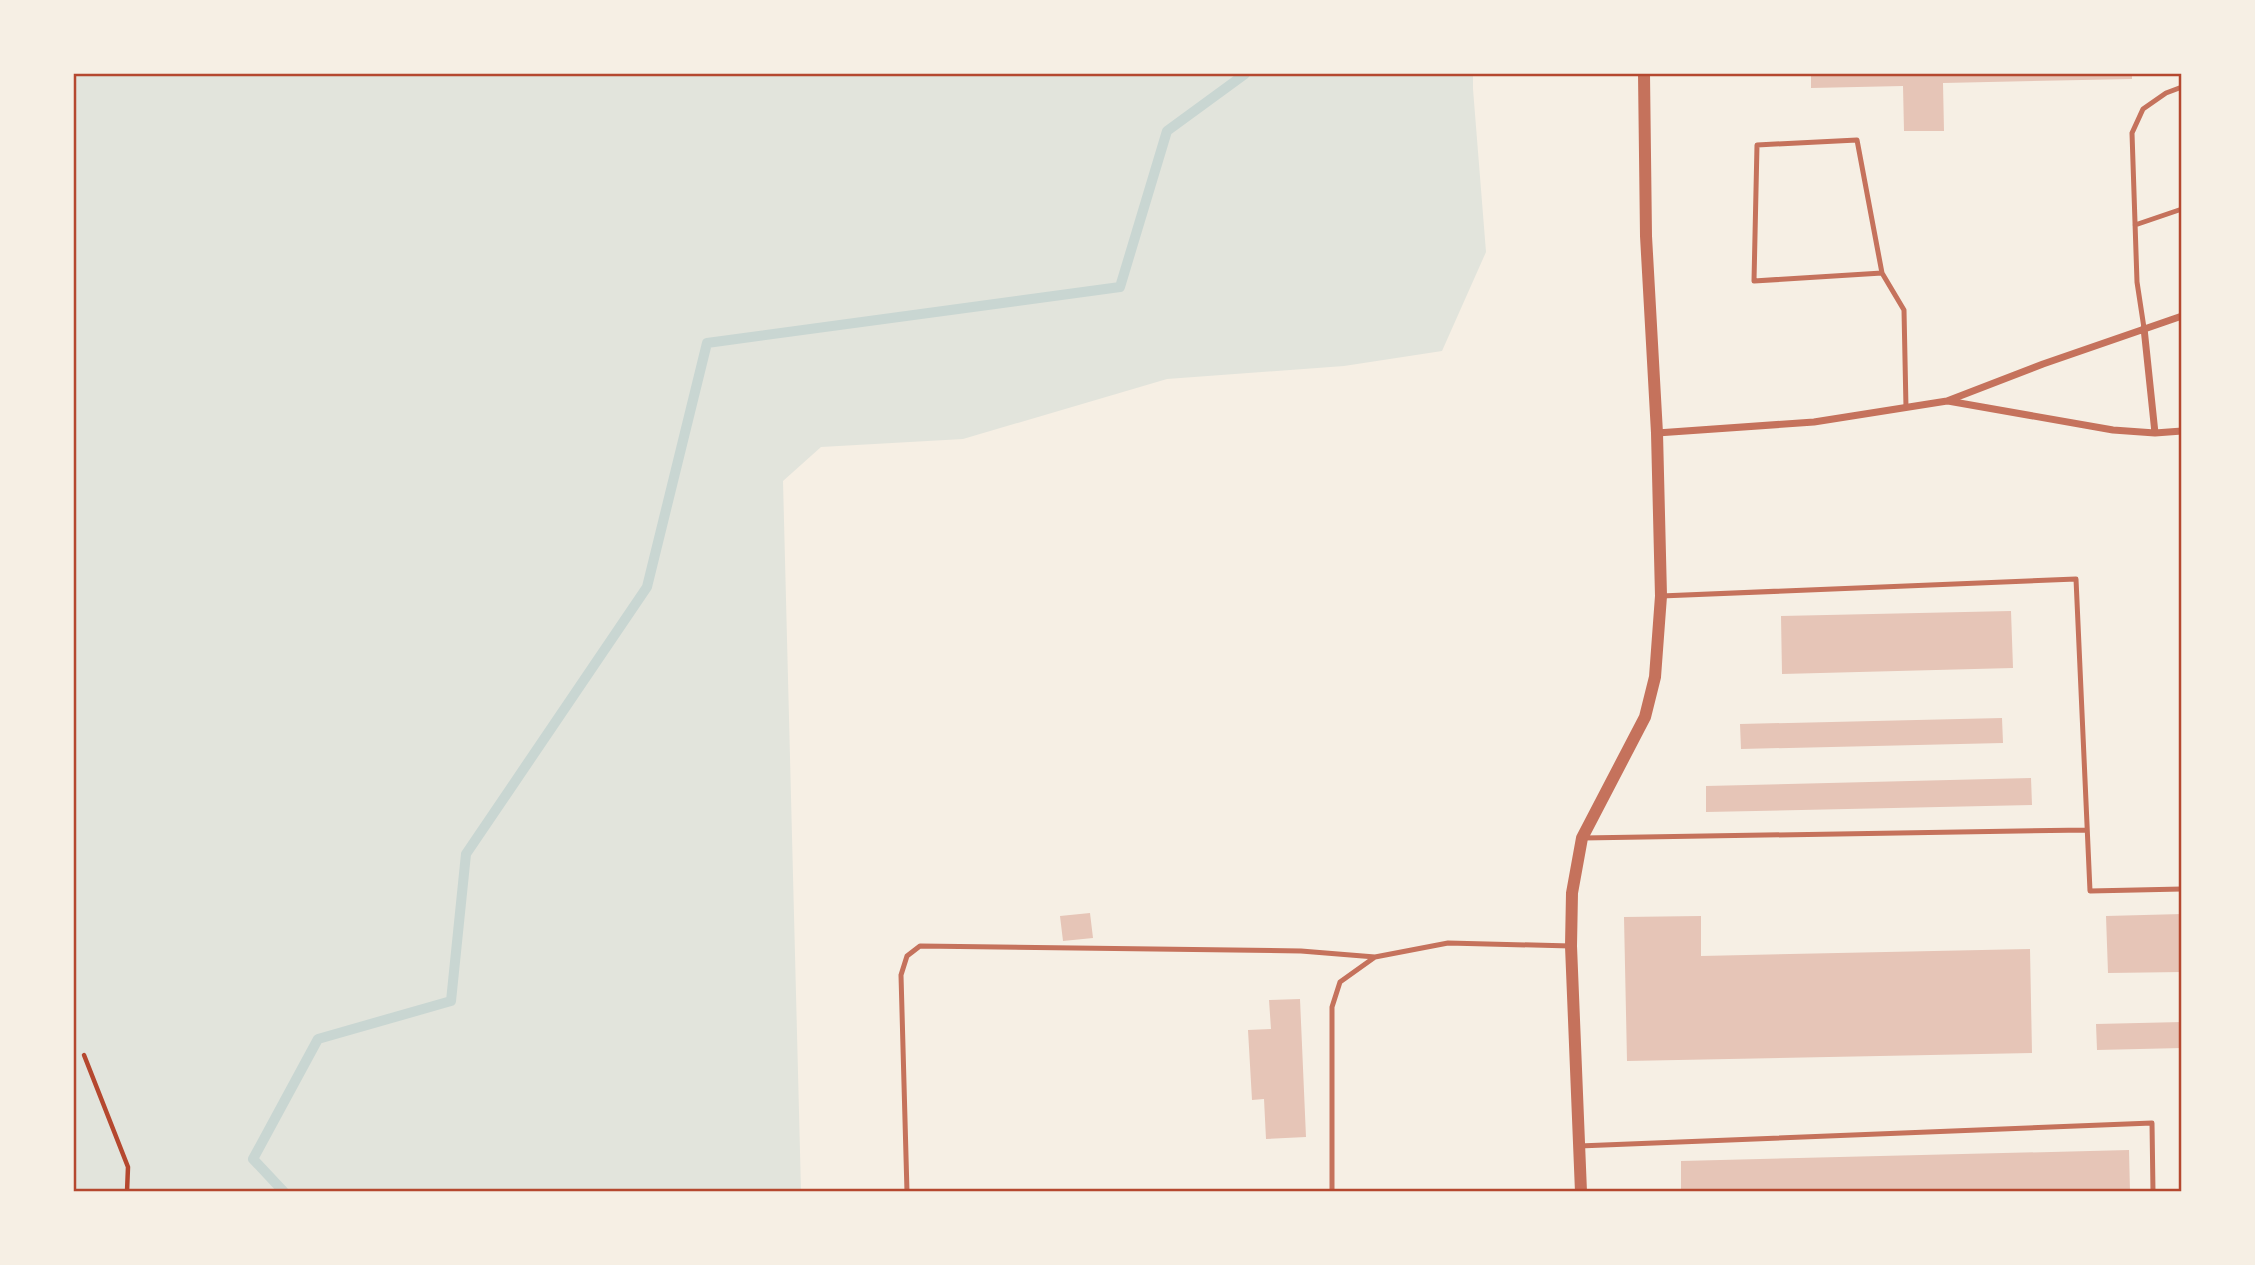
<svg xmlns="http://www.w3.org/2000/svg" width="2255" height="1265" font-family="'Work Sans',sans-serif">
<rect width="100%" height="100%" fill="#f6efe4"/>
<path fill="#e2e4dc" d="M74,74H1473V89L1486,252L1442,351L1344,366L1167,379L963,439L821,447L783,481L801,1191H74Z"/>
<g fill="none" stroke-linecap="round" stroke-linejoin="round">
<path stroke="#c9d6d2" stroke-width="10" d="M284,1192L253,1159L318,1039L451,1001L466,854L647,587L707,343L1120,287L1167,131L1245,74"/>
</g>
<path fill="#e6c5b7" d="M1811,74H2132V79L1943,83L1944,131H1904L1903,86L1811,88Z
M2011,611L2013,668L1782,674L1781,616Z
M2002,718L2003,743L1741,749L1740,724Z
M2031,778L2032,805L1706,812V786Z
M1090,913L1093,938L1063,941L1060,916Z
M2182,914V972L2108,973L2106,916Z
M1701,916V956L2030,949L2032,1053L1627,1061L1624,917Z
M1300,999L1306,1137L1266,1139L1264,1099L1252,1100L1248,1030L1271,1029L1269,1000Z
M2182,1022V1048L2097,1050L2096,1024Z
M2129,1150L2130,1192H1681V1161Z"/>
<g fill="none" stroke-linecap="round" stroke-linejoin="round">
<path stroke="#b5482f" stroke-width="4.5" d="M84,1055L128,1167L127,1192
M167,1192H171"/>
<path stroke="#c5725c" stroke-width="5" d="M2135,225L2182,209
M1882,273L1754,281L1757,145L1857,140L1882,273L1904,310L1906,408
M2144,328L2137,282L2132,133L2143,109L2166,93L2182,87
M1661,596L2076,579L2090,891L2182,889
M1583,838L2087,830
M1579,1146L2152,1123L2153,1192
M907,1192L901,975L907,956L920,946L1301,951L1375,957
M1332,1192V1007L1340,982L1375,957L1448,943L1571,946"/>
<path stroke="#c5725c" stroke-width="7" d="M2144,328L2155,433
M1948,401L2113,430L2155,433L2182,431
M1657,433L1814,422L1947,401L2043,364L2182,316"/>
<path stroke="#c5725c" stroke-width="12" d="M1581,1192L1571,946L1572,893L1582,838L1645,717L1655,677L1661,596L1657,433L1646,236L1644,74"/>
</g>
<rect width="2255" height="1265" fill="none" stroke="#f6efe4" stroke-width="150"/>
<rect x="75" y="75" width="2105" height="1115" fill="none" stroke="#b5482f" stroke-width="2.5"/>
</svg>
